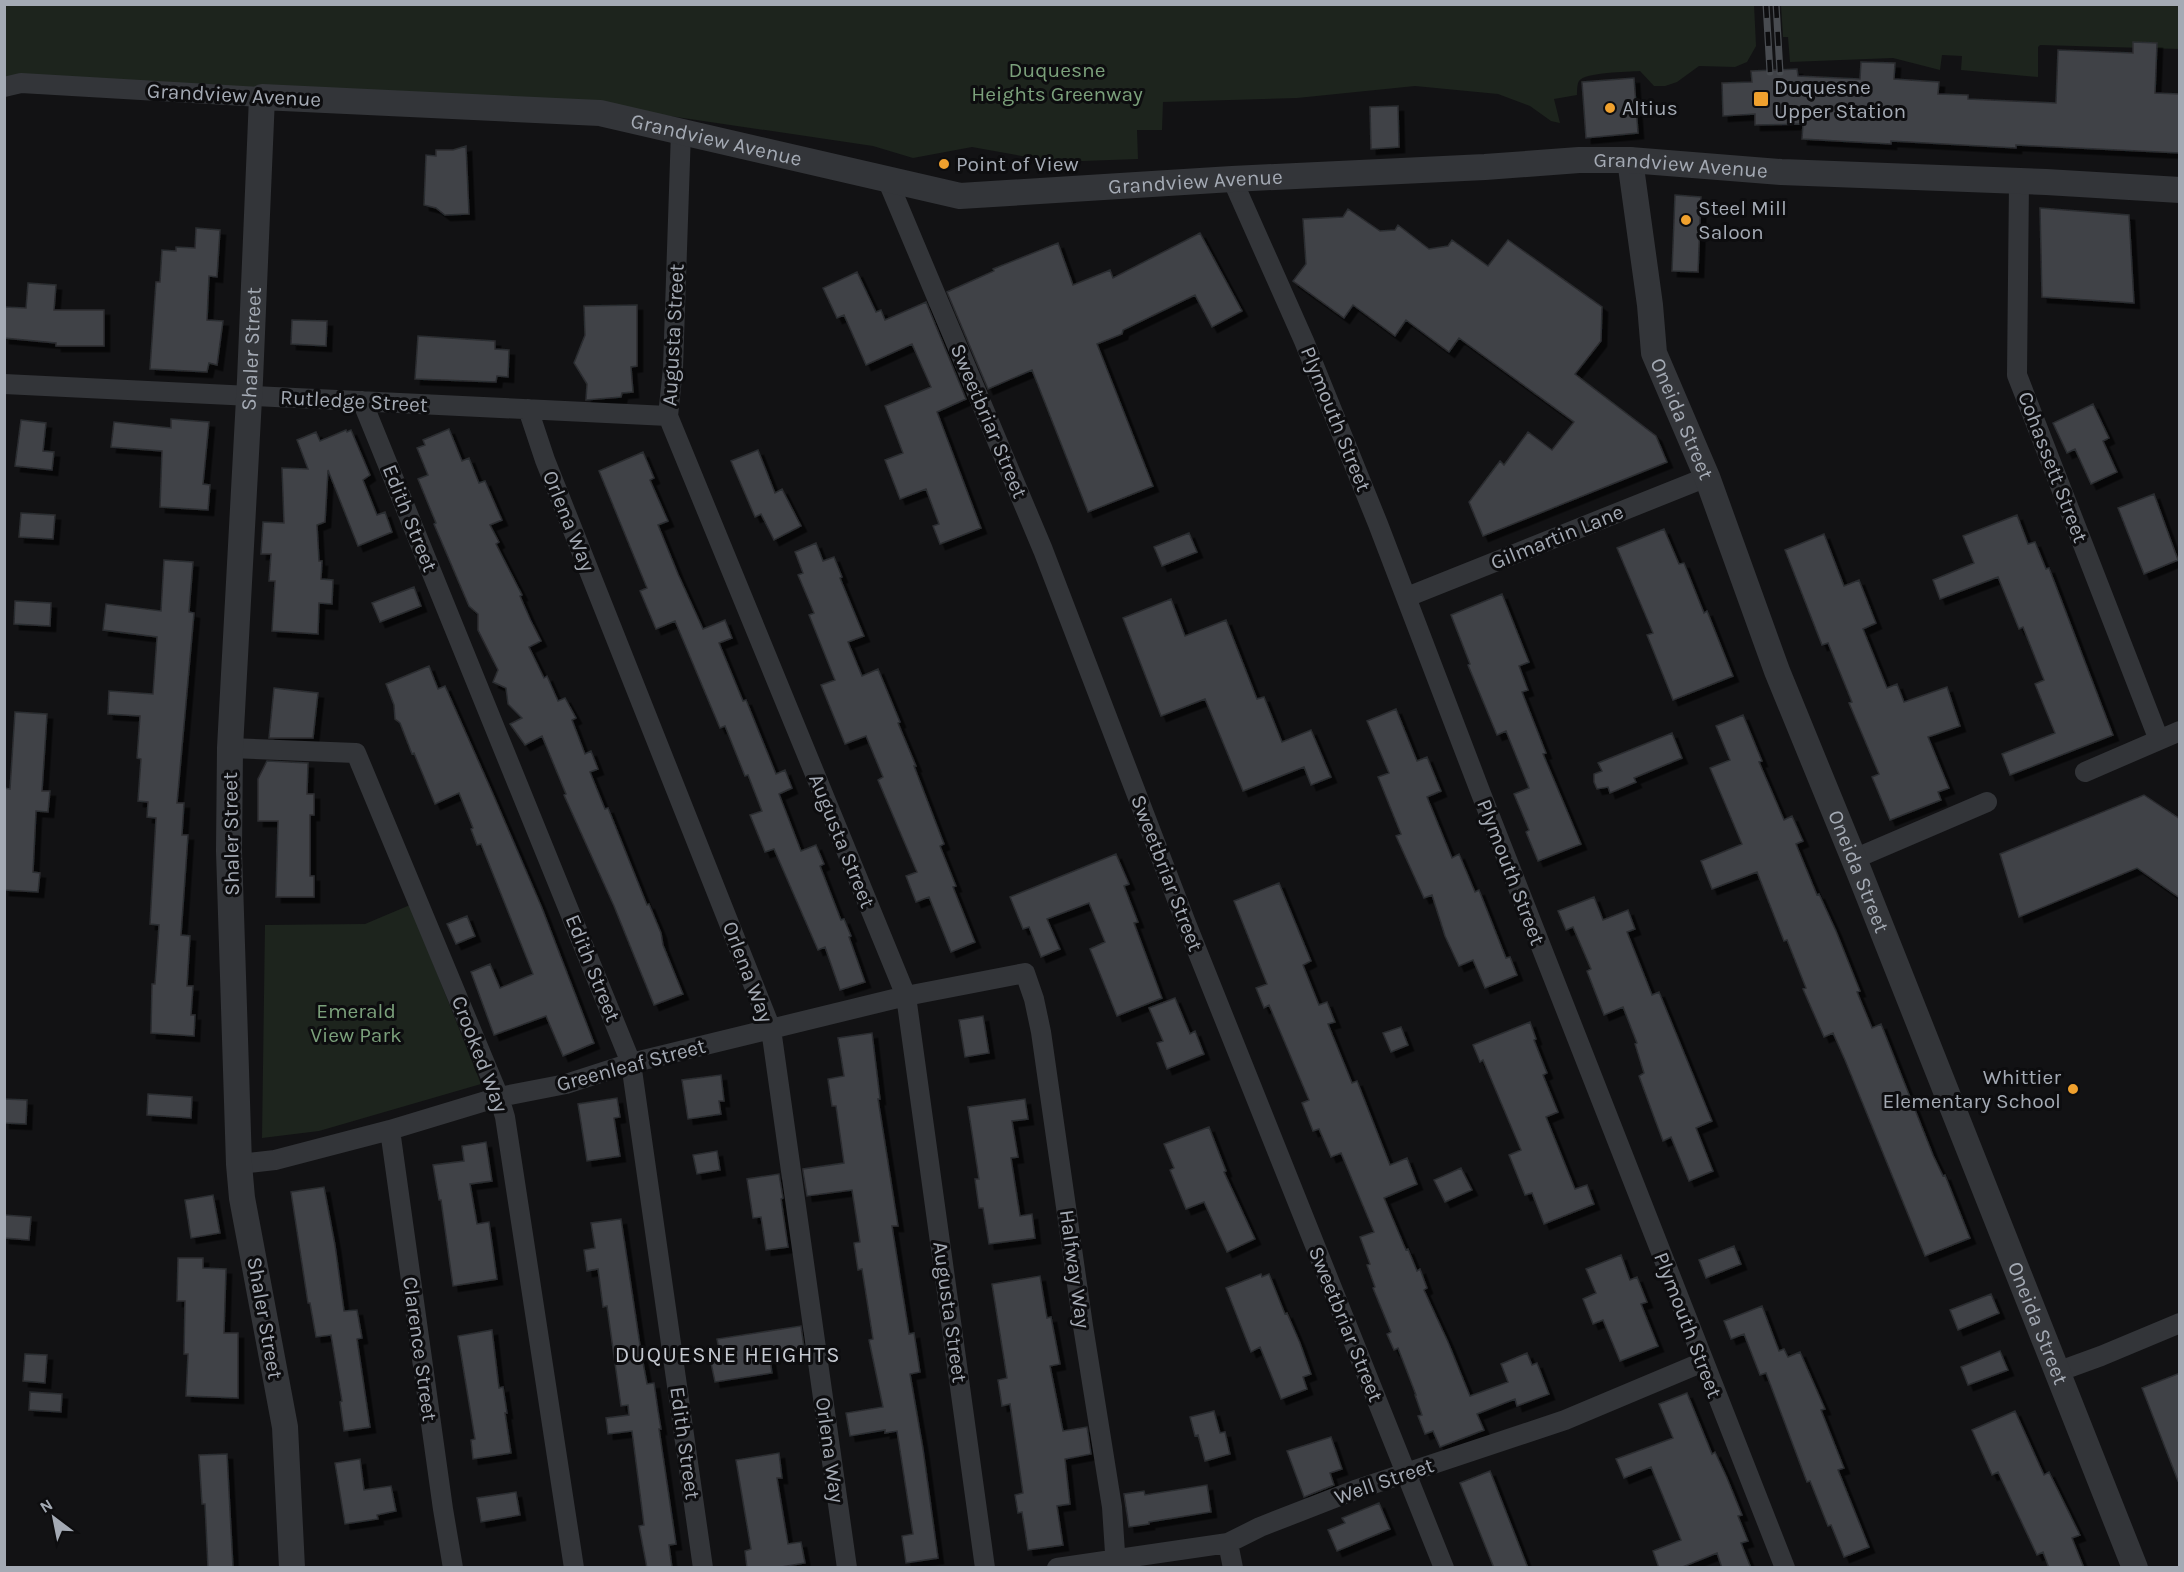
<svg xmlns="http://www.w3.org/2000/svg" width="2184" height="1572" font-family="Karla,sans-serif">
<defs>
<filter id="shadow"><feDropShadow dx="5.5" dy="5.5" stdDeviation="0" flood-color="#0009"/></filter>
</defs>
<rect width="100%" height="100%" fill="#121214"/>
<path fill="#1d241d" d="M1754,4L1756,46L1747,62L1735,67L1699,66L1677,82L1665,86H1654L1640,71C1628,72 1585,72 1579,81C1577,84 1577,92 1577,95L1554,99L1560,123L1551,121L1530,106L1498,94L1415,86L1297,98L1163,102L1162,130H1137L1138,159L1055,162L972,147L913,158L873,146L575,102L5,80L4,5Z
M1781,5H2179V49L2040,45L2038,47V77L1961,70L1962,56L1942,55L1940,70L1893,58L1790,62L1788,37H1783Z
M410,905L481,1084L319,1131L262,1138L265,925L365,924Z"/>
<path fill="#414247" stroke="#2c2d30" stroke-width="1.5" filter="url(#shadow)" d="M2133,42L2157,43L2155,93L2180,94V153L2016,145V148L1891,141V144L1802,139L1803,124L1755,125V114L1723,116L1722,83L1752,82L1751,71L1797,69L1798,76L1860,79L1861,62L1895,63L1894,79L1939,82L1938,94L1968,95V99L2056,103L2058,50L2133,53Z
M1634,78L1638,133L1586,138L1582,82Z
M1398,106L1399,147L1371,149L1370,107Z
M466,146L469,214L445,215L436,208L424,205L426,155L436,156V150H453Z
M1675,195L1701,197L1698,272L1672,271Z
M2040,208L2129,215L2134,303L2042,297Z
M1348,209L1380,231L1395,230L1398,225L1429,249L1448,246L1452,240L1488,266L1508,240L1602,307L1601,341L1575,374L1656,436L1667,462L1483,536L1469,502L1500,461L1504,465L1528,432L1552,450L1574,422L1459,338L1449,352L1406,320L1395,336L1353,305L1344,318L1293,281L1306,264L1303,219L1343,217Z
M196,228L220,230L217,277L209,276L207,320L223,321L217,365L209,363L207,372L150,369L156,282H160L162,250L176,251V247L195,248Z
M1200,233L1242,311L1212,327L1195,295L1123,330L1122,334L1097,344L1153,486L1088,512L1032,370L988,389L947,292L994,271L993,269L1058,243L1073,285L1110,270L1113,278Z
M857,272L876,312L881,310L885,320L926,302L966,399L937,412L981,528L940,544L933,526L939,524L926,489L900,499L885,460L903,453L885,406L931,387L912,344L866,365L844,315L837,318L823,288Z
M28,283L56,285L54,310H104V346H56V343L4,338V307L26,308Z
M637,305V366L631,367L633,392L622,393L621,397L586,400L587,384L574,363L585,335L584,306Z
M292,320L327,321L326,346L291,344Z
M418,336L495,341V349L509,350L508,377L497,376L496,382L415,379Z
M2093,404L2109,438L2103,441L2117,472L2091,484L2075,449L2067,453L2053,423Z
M171,419L209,422L203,484L210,485L208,510L160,507L162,451L111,447L114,422L171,428Z
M21,420L46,423L43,451L54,452L52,470L15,466Z
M449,429L462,461L469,458L479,483L485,481L502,520L490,525L499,542L496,544L522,595L520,596L530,619L541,641L529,647L544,678L547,676L558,701L565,698L576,718L572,720L585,754L591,751L598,769L590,772L605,809L608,808L647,905L649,904L661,933L663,945L683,994L654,1005L614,906L564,795L566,794L542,736L525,745L510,724L522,718L508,704L506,688L493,682L498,670L478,630V614L469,606L434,524L436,523L418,479L428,475L417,448L425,445L423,440Z
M346,430L347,432L351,430L370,475L363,480L377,515L385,512L392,532L358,546L328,470L325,522L317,525L319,561H322L321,579L333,580L332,604L319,603L318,634L272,631L275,581H269L271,554H261L263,522L284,523L282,468L308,469L297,440L316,432L320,441Z
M758,450L775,493L782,489L801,526L774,540L761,514L755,517L731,461Z
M643,452L654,478L650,480L668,521L658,525L678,574L703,629L725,620L732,638L719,643L743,701L746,700L776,774L785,770L792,788L779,794L801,851L816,845L824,864L820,866L841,920L844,919L851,936L849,937L865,982L840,990L825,947L818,950L774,849L765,852L750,815L762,811L748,775L745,776L725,726L720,728L675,621L656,629L640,591L647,588L599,471Z
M2154,494L2178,560L2144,574L2118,508Z
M21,513L55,515L53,539L19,537Z
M2017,515L2028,544L2035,542L2046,569L2049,568L2113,735L2010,775L2002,754L2055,733L2035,684L2044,680L2023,627L2019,629L1998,577L1940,599L1933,580L1974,563L1963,536Z
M1664,529L1679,564L1684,563L1704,613L1707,611L1733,676L1673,700L1647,635L1653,633L1617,548Z
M1189,533L1197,552L1162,566L1154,547Z
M1824,534L1844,586L1859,580L1876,623L1863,629L1887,688L1897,684L1904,702L1947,687L1960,726L1928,737L1949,788L1938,792L1941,800L1890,820L1872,777L1879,774L1849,703L1852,702L1828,643L1822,645L1785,550Z
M816,543L823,561L834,557L842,577L840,578L864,636L848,642L862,676L878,669L900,722L898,723L916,766H914L944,844L940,846L956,886L953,887L975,942L951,952L929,897L916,902L906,876L917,872L878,780L883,777L866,736L845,744L821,685L835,680L809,615L814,613L798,575L803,573L795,552Z
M164,560L193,562L189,612L194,613L177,803H184L182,835H188L181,935L190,936L187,986H193L191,1015H195L194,1036L151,1033L152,984H155L159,925L150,924L156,818L147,817L148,802L138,801L141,759L137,758L140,716L108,714L109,691L153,694L157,637L103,630L106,604L161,611Z
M414,587L421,606L380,622L372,603Z
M1502,594L1529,662L1519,666L1528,690L1522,692L1546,753L1543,754L1581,844L1538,861L1526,832L1529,830L1514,794L1529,788L1506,731L1497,735L1468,665L1470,664L1451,615Z
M1171,599L1185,636L1226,620L1257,699L1264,697L1282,742L1311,730L1331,777L1311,785L1304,767L1243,791L1205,699L1161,716L1123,618Z
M15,601L51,603L50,626L14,624Z
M429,666L438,689L445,686L493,794L542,908L594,1043L563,1056L546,1016L494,1035L471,972L490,964L500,988L533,974L481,844L477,845L471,829L473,828L459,793L435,804L414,753L412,754L400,723L395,719L394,705L386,684Z
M274,688L318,693L313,738H269Z
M1396,709L1417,761L1427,757L1441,791L1427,797L1452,858L1459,854L1475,892L1479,890L1506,958L1510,957L1517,975L1485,988L1473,960L1459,966L1445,936L1432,895L1424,898L1396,836L1401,834L1378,777L1389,773L1367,721Z
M15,712L47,714L42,791H50L48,812L36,811L33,872L40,873L38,892L4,890V788L10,789Z
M1743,715L1762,761L1759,762L1784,820L1792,816L1803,841L1796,844L1817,895L1819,894L1836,931L1860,991L1857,992L1872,1028L1881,1024L1933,1155L1943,1176L1945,1175L1970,1238L1925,1256L1845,1060L1833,1033L1824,1037L1803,989L1806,988L1787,940L1784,941L1757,872L1712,889L1701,861L1742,844L1710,768L1730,760L1716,726Z
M1672,733L1682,758L1634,778L1636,782L1610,793L1608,787L1597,789L1594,782V774L1602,771L1598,763Z
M267,761L308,763L307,794H314V815H310V876H314V897H276L278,821H258V779Z
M2144,795L2180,819V898L2137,868L2019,917L2000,854Z
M1116,854L1129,884L1124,886L1138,922L1134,923L1162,998L1117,1016L1090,949L1105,942L1089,903L1047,919L1060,949L1041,957L1029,927L1023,929L1010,897Z
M1279,883L1311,961L1303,965L1319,1005L1327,1002L1335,1022L1328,1024L1352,1083L1357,1081L1390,1165L1407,1158L1417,1184L1384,1198L1406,1250L1408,1249L1417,1271L1420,1269L1427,1288L1424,1290L1448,1342L1470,1396L1508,1382L1501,1364L1527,1353L1532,1365L1537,1363L1549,1394L1517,1406L1515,1399L1477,1414L1484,1430L1440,1447L1433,1431L1425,1434L1418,1416L1422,1415L1415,1395H1416L1398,1348L1394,1350L1387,1334L1391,1332L1373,1288L1375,1287L1367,1265L1370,1264L1360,1237L1374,1232L1341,1153L1331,1157L1319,1129L1313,1131L1302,1103L1309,1100L1269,1005L1264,1008L1256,988L1267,984L1234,901Z
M1594,897L1603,920L1628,910L1635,929L1627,932L1652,995L1659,992L1712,1121L1696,1128L1713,1171L1689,1181L1671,1137L1663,1141L1654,1117L1639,1076L1644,1073L1635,1044L1637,1043L1623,1007L1604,1015L1587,971L1591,969L1573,927L1566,930L1558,911Z
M467,916L475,936L456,944L447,924Z
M1175,998L1190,1034L1195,1031L1204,1054L1167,1069L1157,1043L1163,1041L1149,1008Z
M983,1016L989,1053L965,1057L959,1020Z
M1530,1022L1536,1039L1534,1040L1547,1073L1543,1075L1558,1112L1546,1117L1575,1189L1587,1185L1594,1204L1544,1224L1532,1193L1525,1195L1509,1155L1521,1150L1483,1060L1480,1062L1473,1045Z
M1401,1027L1408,1045L1391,1052L1383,1033Z
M872,1033L880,1099H878L898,1226H892L909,1334L914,1333L920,1372L910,1374L923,1449L938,1558L906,1563L902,1536L913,1534L897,1431L885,1433V1430L850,1436L846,1413L883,1407L869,1340L873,1339L862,1269L858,1270L854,1243L860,1242L852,1190L807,1196L803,1171V1169L844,1163L836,1106H832L828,1079L844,1076L838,1038Z
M721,1075L724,1101H719L721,1114L688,1119L682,1080Z
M148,1094L192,1097L191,1118L147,1115Z
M617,1098L620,1117L614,1118L620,1156L587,1161L578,1104Z
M4,1099L27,1100L26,1124L4,1123Z
M1025,1099L1028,1119L1012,1121L1018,1157L1011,1158L1020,1216L1032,1214L1035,1238L989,1244L983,1208H979L975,1179H979L968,1107Z
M1209,1127L1226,1171L1224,1172L1255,1239L1227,1252L1204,1202L1186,1209L1170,1170L1174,1168L1164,1144Z
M486,1142L492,1181L470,1184L477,1224L489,1222L497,1279L453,1286L441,1200H439L433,1165L464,1161L462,1146Z
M717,1151L720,1170L697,1174L693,1155Z
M1461,1168L1472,1190L1445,1202L1434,1180Z
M779,1174L783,1198L781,1199L788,1247L766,1250L761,1217L753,1218L747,1179Z
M324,1187L335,1245L344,1311L357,1310L362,1338L357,1339L370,1427L344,1431L340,1402L342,1401L331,1335L316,1337L310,1303H308L291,1192Z
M213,1195L220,1233L191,1238L185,1200Z
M4,1215L31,1217L29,1240L4,1238Z
M621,1219L641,1352L647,1384L654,1383L658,1411L661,1429H659L676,1544L669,1545L672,1568H647L639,1526L644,1525L632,1431L608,1434L606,1418L629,1415L628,1405L621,1406L607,1306L603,1307L598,1269L587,1271L584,1250L595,1248L591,1223Z
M1734,1246L1741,1264L1706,1278L1699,1260Z
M1621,1255L1630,1280L1637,1277L1647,1302L1641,1304L1658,1346L1620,1361L1603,1320L1593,1324L1583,1299L1596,1293L1586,1269Z
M178,1258H203V1268L226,1269L224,1333H238V1398L186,1396L188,1354H184L185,1301H177Z
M1261,1274L1262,1277L1269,1274L1285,1314L1287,1313L1300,1343L1311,1374L1303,1377L1307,1389L1281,1399L1260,1347L1251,1352L1226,1288Z
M1040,1276L1047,1318L1051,1317L1060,1364L1050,1366L1063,1431L1087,1427L1091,1454L1065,1459L1070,1504L1057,1506L1063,1545L1028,1550L1022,1512L1018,1513L1015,1495L1023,1493L1010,1404L1002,1406L998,1380L1007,1378L992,1284Z
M1991,1294L1999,1313L1958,1330L1950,1310Z
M1762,1306L1779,1351L1784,1349L1788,1357L1800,1352L1825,1409L1821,1410L1844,1468L1838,1470L1869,1547L1844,1557L1831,1525L1828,1526L1810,1481L1807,1482L1766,1373L1760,1375L1744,1334L1731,1339L1724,1321Z
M801,1326L804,1348L769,1353L772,1373L715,1382L711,1363L721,1362L717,1339Z
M492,1330L499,1388L503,1387L507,1413H505L511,1453L473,1459L471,1440L475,1439L458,1336Z
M2000,1351L2008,1370L1968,1385L1961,1367Z
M25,1354L47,1355L45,1383L23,1381Z
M2180,1373V1480L2178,1481L2142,1388Z
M30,1392L62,1394L61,1412L29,1410Z
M1687,1393L1712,1454L1715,1452L1727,1478L1742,1515L1738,1516L1748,1541L1741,1543L1751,1568H1722L1717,1553L1680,1568H1659L1653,1551L1681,1540L1651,1467L1624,1478L1616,1459L1673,1438L1659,1404Z
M1214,1411L1220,1433L1225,1432L1230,1454L1205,1461L1198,1435L1195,1436L1190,1417Z
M2015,1411L2044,1475L2049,1472L2080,1535L2072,1538L2084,1568H2049L2043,1552L2037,1555L1998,1472L1992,1475L1972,1430Z
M1331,1437L1342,1469L1330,1473L1334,1485L1304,1497L1287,1451Z
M779,1453L782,1478H777L788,1544L801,1542L805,1563L775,1568H747L745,1551L751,1549L736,1460Z
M227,1454L233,1568H208L205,1504H202L199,1455Z
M360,1459L364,1490L391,1486L396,1511L377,1515L378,1519L345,1524L335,1463Z
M1490,1471L1528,1568H1494L1460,1483Z
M1207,1485L1211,1512L1149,1522V1524L1129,1527L1124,1494L1144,1491L1145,1495Z
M516,1492L520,1515L481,1522L477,1498Z
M1379,1503L1390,1529L1337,1551L1328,1530L1345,1523L1342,1518Z"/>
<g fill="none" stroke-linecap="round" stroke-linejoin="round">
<path stroke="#333539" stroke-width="20" d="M4,87L21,83L262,97
M681,131L673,368L668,416L906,996L985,1568
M887,179L1043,550L1186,923L1444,1568
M1232,179L1304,341L1378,524L1480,791L1785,1568
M2019,182L2017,375L2159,740
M4,384L668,416
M362,401L631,1063L703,1568
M528,409L545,460L771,1029L847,1568
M1407,597L1707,477
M230,748L356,753L499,1097L505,1117L574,1568
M2085,772L2180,731
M1854,859L1987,802
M390,1130L443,1509L453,1568
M239,1164L275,1160L390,1130L499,1097L566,1084L631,1063L906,996L1025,973L1034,999L1041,1032L1083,1326L1112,1507L1116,1568
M2057,1372L2101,1356L2180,1323
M1228,1543L1233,1568
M1057,1568L1228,1543L1260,1527L1355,1490L1565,1420L1703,1362"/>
<g stroke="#333539" stroke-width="26">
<path id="s1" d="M1630,160L1650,305L1654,353L1707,477L1777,671L1858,869L2135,1568"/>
<path id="s2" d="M292,1568L285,1427L242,1198L239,1164L229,851L230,748L250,380L262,97L600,113L960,196L1232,179L1485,167L1579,160H1630L1781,172L2046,182L2180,190"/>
</g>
<defs>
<path id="rail" d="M1766,4L1770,72
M1776,4L1780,72"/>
</defs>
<use href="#rail" stroke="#484b50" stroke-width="7"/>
<use href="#rail" stroke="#0d0d0f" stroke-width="4.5" stroke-dasharray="14" stroke-linecap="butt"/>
</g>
<g fill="#f0a12e" stroke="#0d0d0f" stroke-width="2">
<rect x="1753" y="91" width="16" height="16" rx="3"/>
<circle cx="1610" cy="108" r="6"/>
<circle cx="944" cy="164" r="6"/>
<circle cx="1686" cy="220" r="6"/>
<circle cx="2073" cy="1089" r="6"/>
</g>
<g text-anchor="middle" stroke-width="6" stroke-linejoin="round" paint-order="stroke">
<g font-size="21" fill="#7ba07b" stroke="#0d0d0f">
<text x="1057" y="77">Duquesne<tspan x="1057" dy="24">Heights Greenway</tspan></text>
<text x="356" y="1018">Emerald<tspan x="356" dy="24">View Park</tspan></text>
</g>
<g font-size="21" fill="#a4aab4" stroke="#0d0d0f" text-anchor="start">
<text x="1774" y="94">Duquesne<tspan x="1774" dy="24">Upper Station</tspan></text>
<text x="1622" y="115">Altius</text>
<text x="956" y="171">Point of View</text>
<text x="1698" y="215">Steel Mill<tspan x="1698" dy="24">Saloon</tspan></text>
<text x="2061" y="1084" text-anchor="end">Whittier<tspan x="2061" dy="24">Elementary School</tspan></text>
</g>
<g font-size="21" fill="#a4aab4" stroke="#0d0d0f">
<text transform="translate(234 95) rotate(3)" y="7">Grandview Avenue</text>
<text dy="7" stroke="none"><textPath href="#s2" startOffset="1934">Grandview Avenue</textPath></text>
<text dy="7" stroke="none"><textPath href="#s2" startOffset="2906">Grandview Avenue</textPath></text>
<text dy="7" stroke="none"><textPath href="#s2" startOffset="2420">Grandview Avenue</textPath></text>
<text transform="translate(673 335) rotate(-87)" y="7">Augusta Street</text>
<text dy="7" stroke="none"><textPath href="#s2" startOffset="1224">Shaler Street</textPath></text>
<text transform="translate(354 401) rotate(3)" y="7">Rutledge Street</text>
<text dy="7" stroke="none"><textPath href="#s1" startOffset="266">Oneida Street</textPath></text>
<text transform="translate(1336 419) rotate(68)" y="7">Plymouth Street</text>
<text transform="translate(989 421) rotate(67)" y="7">Sweetbriar Street</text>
<text transform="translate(2053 467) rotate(69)" y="7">Cohassett Street</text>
<text transform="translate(410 518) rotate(68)" y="7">Edith Street</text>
<text transform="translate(569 521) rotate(68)" y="7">Orlena Way</text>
<text transform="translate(1557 537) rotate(-22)" y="7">Gilmartin Lane</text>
<text transform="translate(231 834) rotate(-91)" y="7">Shaler Street</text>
<text transform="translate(842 841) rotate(68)" y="7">Augusta Street</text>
<text dy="7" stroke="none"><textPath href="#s1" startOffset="752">Oneida Street</textPath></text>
<text transform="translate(1511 872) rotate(69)" y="7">Plymouth Street</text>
<text transform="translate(1167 873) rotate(69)" y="7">Sweetbriar Street</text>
<text transform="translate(593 968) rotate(68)" y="7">Edith Street</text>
<text transform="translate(748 972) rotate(69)" y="7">Orlena Way</text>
<text transform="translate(480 1054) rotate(69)" y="7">Crooked Way</text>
<text transform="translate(631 1065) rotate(-15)" y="7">Greenleaf Street</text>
<text transform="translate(1075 1269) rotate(82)" y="7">Halfway Way</text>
<text transform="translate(950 1312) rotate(82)" y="7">Augusta Street</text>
<text transform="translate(265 1318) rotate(80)" y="7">Shaler Street</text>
<text dy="7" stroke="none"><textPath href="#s1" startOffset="1238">Oneida Street</textPath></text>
<text transform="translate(1346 1324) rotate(68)" y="7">Sweetbriar Street</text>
<text transform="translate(1688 1325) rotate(69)" y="7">Plymouth Street</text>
<text transform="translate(420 1349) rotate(82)" y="7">Clarence Street</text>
<text transform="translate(685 1443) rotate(82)" y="7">Edith Street</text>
<text transform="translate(830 1450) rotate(82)" y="7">Orlena Way</text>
<text transform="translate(1384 1481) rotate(-19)" y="7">Well Street</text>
</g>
<g font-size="22" letter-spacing="1.5" fill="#c5c9d1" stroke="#0d0d0f">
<text x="728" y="1362">DUQUESNE HEIGHTS</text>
</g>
</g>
<rect width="2184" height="1572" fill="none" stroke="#a4aab4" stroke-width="12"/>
<g transform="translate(54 1518) rotate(328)" stroke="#0d0d0f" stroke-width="4.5" paint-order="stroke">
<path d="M0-4.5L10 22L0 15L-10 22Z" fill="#a4aab4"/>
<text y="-9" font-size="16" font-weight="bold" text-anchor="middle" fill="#a4aab4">N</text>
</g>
</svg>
